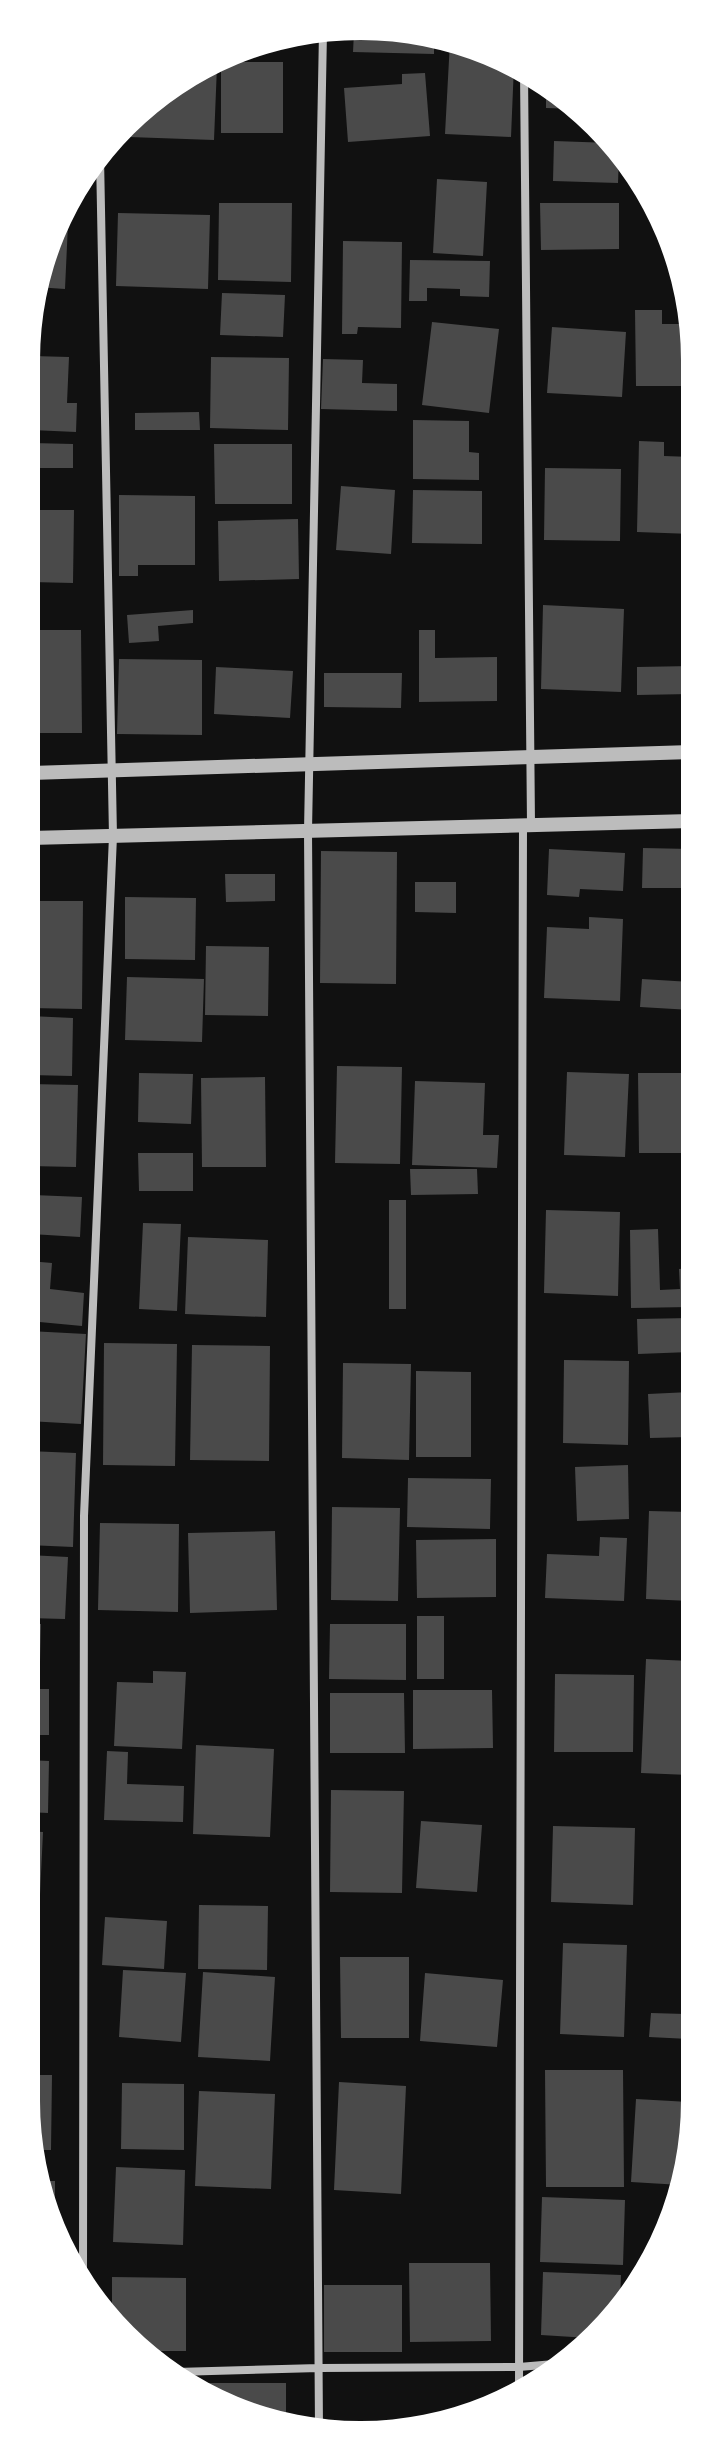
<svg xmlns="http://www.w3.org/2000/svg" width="721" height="2461" font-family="Overpass,sans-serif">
<rect width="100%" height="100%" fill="#111"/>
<path fill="#4a4a4a" d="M354,32H425L434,35V54L353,52Z
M450,41L474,49L473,52H484L514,65L511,137L445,134Z
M224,62H283V133H221V63Z
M214,66H217L214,140L129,137V128L174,83Z
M425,73L430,136L348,142L344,88L402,84V74Z
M546,88L577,109L546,108Z
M554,141L611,143L619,155L618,183L553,181Z
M437,179L487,182L483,256L433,253Z
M219,203H292L291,282L218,280Z
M540,203H619V249L541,250Z
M118,213L210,215L208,289L116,286Z
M62,224H68L65,289L36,287Z
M343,241L402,242L401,328L358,327L357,334H342Z
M410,260L490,261L489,297L460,296V289L427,288V301H409Z
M222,293L285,295L283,337L220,335Z
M635,310H662V324H692V386H636Z
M432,322L499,329L489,413L422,405Z
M552,327L626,332L622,397L547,393Z
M32,356L69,357L67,403H77L76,432L32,430Z
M211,357L289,358L288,430L210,428Z
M323,359L363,360L362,383L397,384V411L321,409Z
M199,412L200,430H135V413Z
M413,420L469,421V452L479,453V480L413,479Z
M639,441L664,442V456L692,457V534L637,532Z
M32,443L73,444V468H32Z
M214,444H292V504H215Z
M545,468L621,469L620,541L544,540Z
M341,486L395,490L391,554L336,550Z
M413,490L482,491V544L412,543Z
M119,495L195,496V565H138V576H119Z
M32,510H74L73,583L31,582Z
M298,519L299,579L219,581L218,521Z
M543,605L624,609L621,692L541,689Z
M193,610V623L158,626L159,641L129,643L127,615Z
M31,630H81L82,733H31Z
M419,630H435V658L497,657V701L419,702Z
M119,659L202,660V735L117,734Z
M692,666L691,694L637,695V667Z
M216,667L293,671L290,718L214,714Z
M324,673H402L401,708L324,707Z
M643,848L691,849V888H642Z
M549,849L625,853L623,891L580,889L579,897L547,895Z
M321,851L397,852L396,984L320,983Z
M225,874H275V901L226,902Z
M415,882H456V913L415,912Z
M125,897L196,898L195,960L125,959Z
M30,901H83L82,1009L30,1008Z
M589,917L623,919L620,1001L544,998L547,927L589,929Z
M206,946L269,947L268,1016L205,1015Z
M127,977L204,979L202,1042L125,1040Z
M642,979L691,982V1010L640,1007Z
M30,1016L73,1018L72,1076L30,1075Z
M337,1066L402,1067L400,1164L335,1163Z
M567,1072L629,1074L625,1157L564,1155Z
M139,1073L193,1074L191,1124L138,1122Z
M638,1073H691V1153H639Z
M265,1077L266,1167H202L201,1078Z
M415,1081L485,1083L483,1135H499L497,1168L412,1165Z
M30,1084L78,1085L76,1167L29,1166Z
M138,1153H193V1191H139Z
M410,1169H477L478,1194L411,1195Z
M33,1195L82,1197L80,1237L31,1234Z
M389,1200H406V1309H389Z
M546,1210L620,1212L618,1296L544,1293Z
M143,1223L181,1224L177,1311L139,1309Z
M658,1229L660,1290L680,1289L679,1269L690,1268V1307L631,1308L630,1230Z
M188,1237L268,1240L266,1317L185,1314Z
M29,1261L52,1263L50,1289L84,1293L82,1326L29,1321Z
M690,1318V1352L638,1354L637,1319Z
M29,1331L86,1334L81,1424L28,1421Z
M104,1343L177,1344L175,1466L103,1465Z
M192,1345L270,1346L269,1461L190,1460Z
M564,1360L629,1361L628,1445L563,1443Z
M343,1363L411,1364L409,1460L342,1458Z
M416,1371L471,1372V1457H416Z
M690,1392V1437L650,1438L648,1394Z
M28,1451L76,1453L73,1547L28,1545Z
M628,1465L629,1519L577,1521L575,1467Z
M408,1478L491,1479L490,1529L407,1527Z
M332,1507L400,1508L398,1601L331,1600Z
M649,1511L690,1512V1601L646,1599Z
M100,1523L179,1524L178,1612L98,1610Z
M275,1531L277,1610L190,1613L188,1533Z
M600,1537L627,1538L624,1601L545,1598L547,1554L599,1556Z
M496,1539V1597L417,1598L416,1540Z
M28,1555L68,1557L65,1619L28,1618Z
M417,1616H444V1679H417Z
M28,1624H41L40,1662L28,1661Z
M330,1624H406V1680L329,1679Z
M646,1659L690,1661L689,1775L641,1773Z
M153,1671L186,1672L182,1749L114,1746L117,1682L153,1683Z
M555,1674L634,1675L633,1752H554Z
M27,1689H49V1735H27Z
M413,1690H492L493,1748L413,1749Z
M330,1693H404L405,1753H330Z
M196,1745L274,1749L270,1837L193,1834Z
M107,1751L128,1752L127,1784L184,1786L183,1822L104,1820Z
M27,1760L49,1761L48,1813L27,1812Z
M331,1790L404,1791L402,1893L330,1892Z
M421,1821L482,1825L477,1892L416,1888Z
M553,1826L635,1828L633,1905L551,1902Z
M27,1831L43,1832L40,1895L27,1894Z
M199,1905L268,1906L267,1970L198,1969Z
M105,1917L167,1921L164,1969L102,1965Z
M27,1921L39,1922L37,1969H26Z
M563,1943L627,1945L624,2037L560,2034Z
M340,1957H409V2038H341Z
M123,1970L186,1973L181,2042L119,2037Z
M203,1972L275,1977L270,2061L198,2057Z
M425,1973L503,1980L497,2047L420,2041Z
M687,1980L689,1981V2039L649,2037L651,2013L685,2014Z
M26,1992L39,1993L36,2041H26Z
M545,2070H623L624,2187H546Z
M26,2075H52L51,2150H36L26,2101Z
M339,2082L406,2086L401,2194L334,2190Z
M122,2083L184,2084V2150L121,2149Z
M199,2091L275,2094L271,2189L195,2186Z
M636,2099L689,2102V2165L681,2185L631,2182Z
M116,2167L185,2170L183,2245L113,2242Z
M42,2181H55V2228H51Z
M542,2197L625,2200L623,2265L540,2262Z
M409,2263H490L491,2341L410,2342Z
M543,2272L621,2275L620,2303L589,2338L541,2335Z
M112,2277L186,2278V2351H148L112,2323Z
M324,2285H402V2352H324Z
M209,2383H286V2420L212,2400L209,2398Z"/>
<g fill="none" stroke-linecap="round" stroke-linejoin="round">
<path stroke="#bcbcbc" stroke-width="8" d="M524,72L531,825
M83,2279L84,1516L113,836L100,157
M176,2372L319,2368L519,2367L566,2363
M519,2388L523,826
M319,2429L308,831L323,32"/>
<path stroke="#bcbcbc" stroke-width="14" d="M31,773L691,752
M30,838L691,821"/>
</g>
<path d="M0 0H721V2461H0ZM360 40H361A320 320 0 0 1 681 360V2101A320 320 0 0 1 361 2421H360A320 320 0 0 1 40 2101V360A320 320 0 0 1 360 40Z" fill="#fff" fill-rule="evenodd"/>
</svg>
